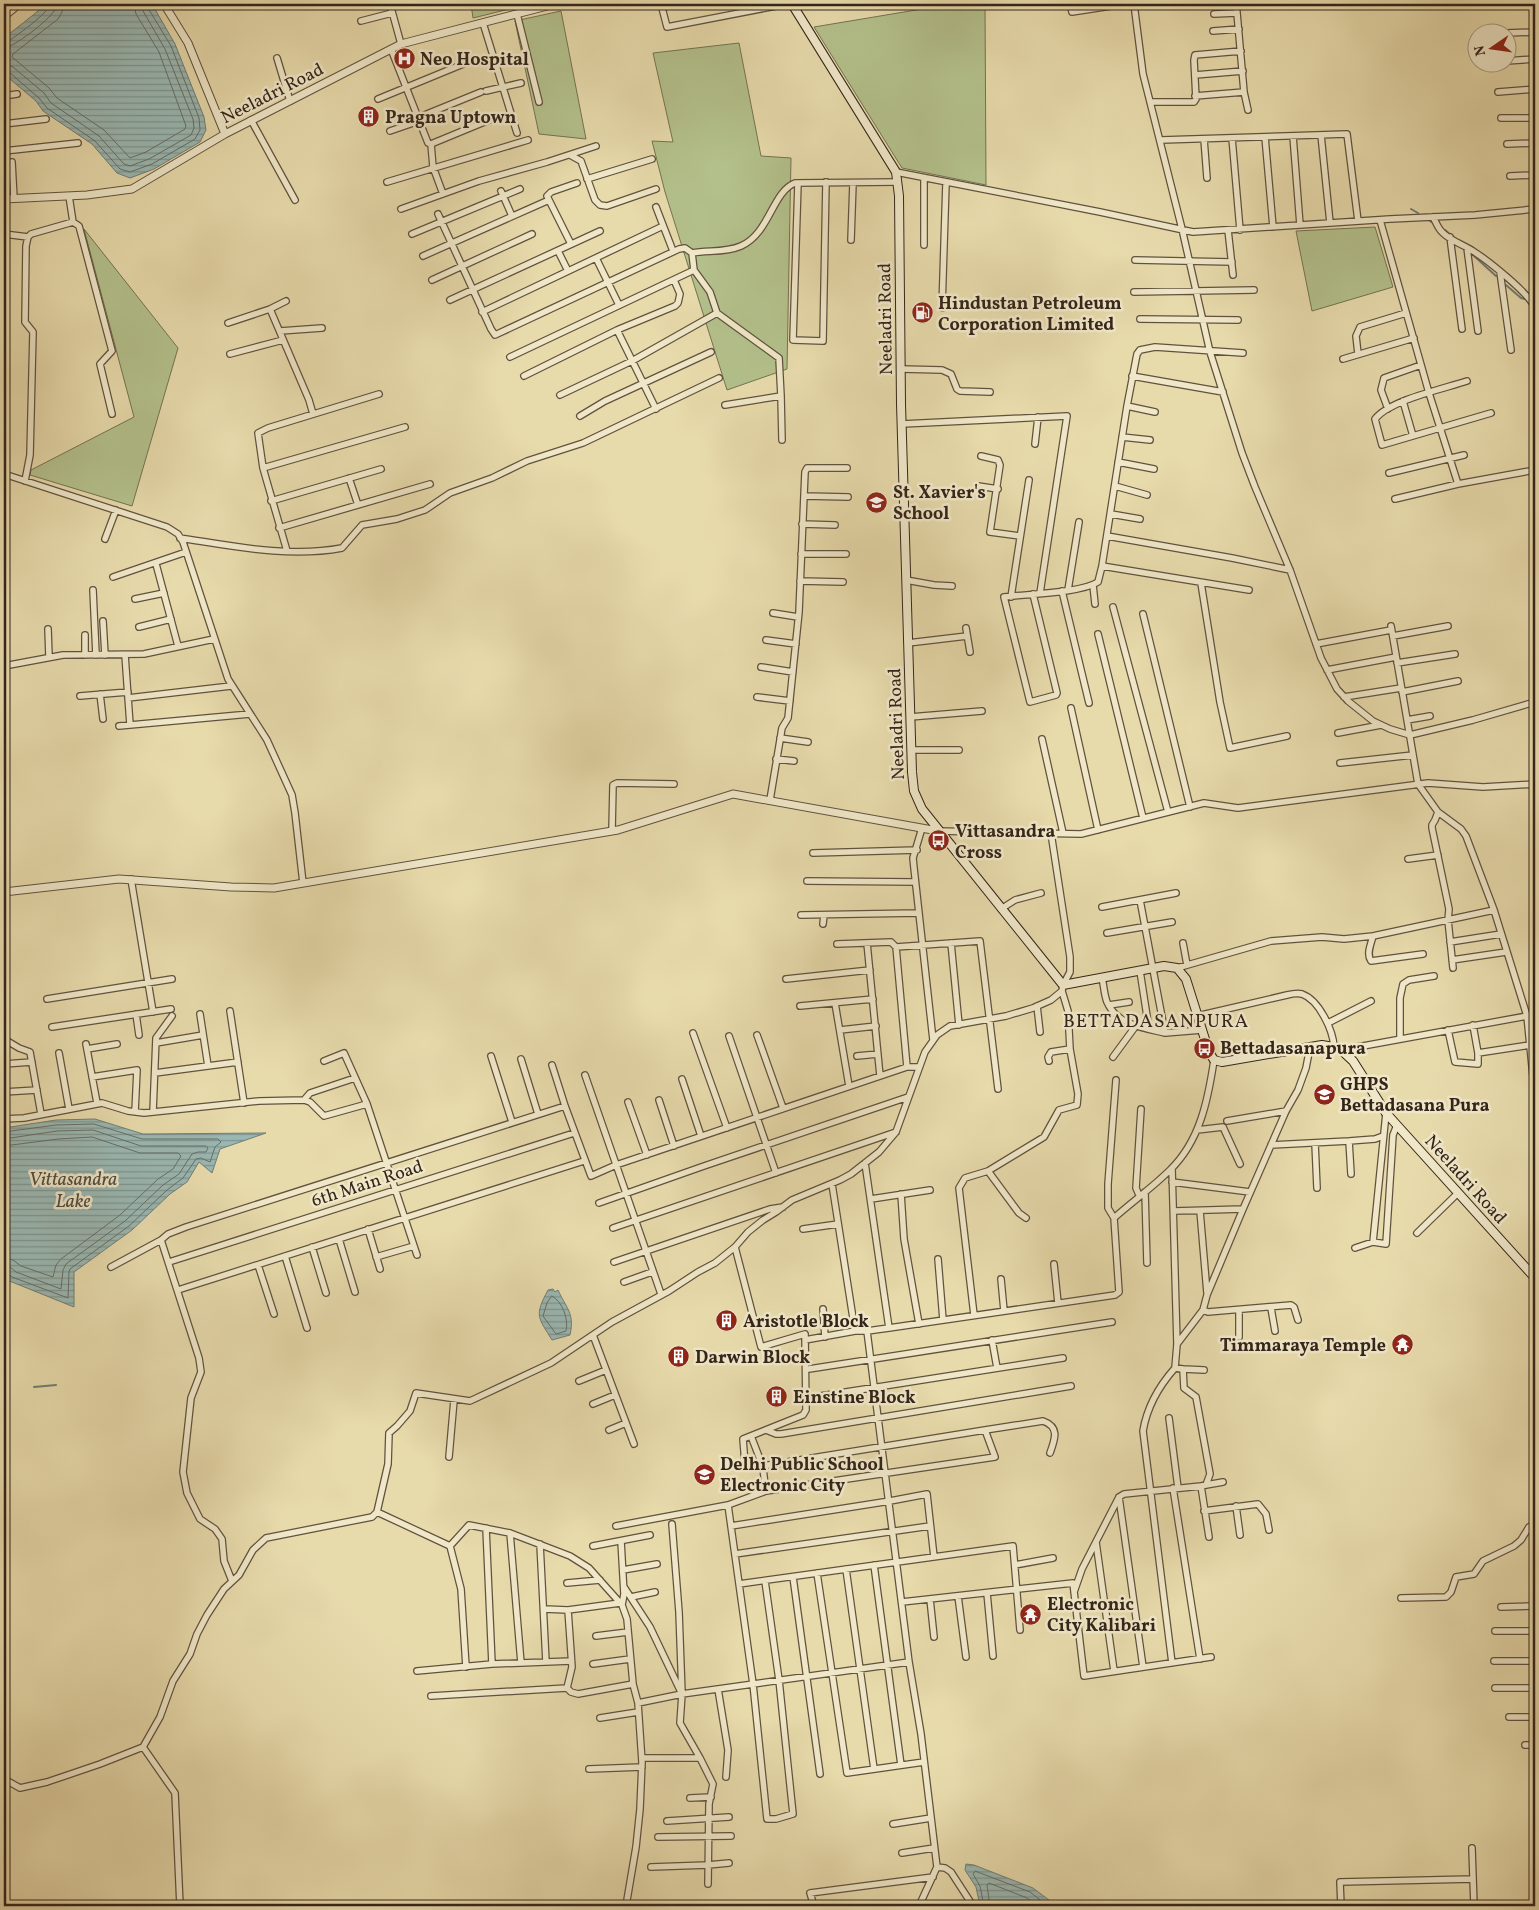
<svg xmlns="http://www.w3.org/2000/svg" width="1539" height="1910" font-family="Vollkorn,serif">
<defs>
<pattern id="water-rules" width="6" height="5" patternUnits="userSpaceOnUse" patternTransform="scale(1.25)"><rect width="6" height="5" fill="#9ab8b3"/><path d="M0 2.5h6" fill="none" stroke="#7e9591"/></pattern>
</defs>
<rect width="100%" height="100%" fill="#e7daab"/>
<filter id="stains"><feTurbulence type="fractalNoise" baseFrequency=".004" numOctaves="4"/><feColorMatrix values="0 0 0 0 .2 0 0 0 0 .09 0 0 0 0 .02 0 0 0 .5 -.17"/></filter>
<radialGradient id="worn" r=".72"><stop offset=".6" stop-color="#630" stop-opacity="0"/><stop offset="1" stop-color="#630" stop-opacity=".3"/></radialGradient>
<path fill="#b3c08b" stroke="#747252" d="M471,4H530L473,18Z
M952,4H985L986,185L902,168L814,27Z
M561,11L586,139L539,134L515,21Z
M739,43L761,156L791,158L787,369L727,390L665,192L652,141L673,142L653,53Z
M1375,227L1393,287L1312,311L1296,231Z
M84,229L178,348L132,506L30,475L31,470L134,417Z"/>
<path fill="url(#water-rules)" stroke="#717d76" d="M47,4H152L175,44L204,117L206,130L200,142L154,169L130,178L117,173L92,144L43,111L36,101L4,74V38Z
M95,1119L143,1134L266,1133L220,1149L212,1173L199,1162L187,1182L170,1194L132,1230L74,1272V1307L7,1280L4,1271V1128L56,1120Z
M553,1289L555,1292L558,1290C566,1308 575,1313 570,1335L552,1340C538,1317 534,1316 548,1290Z
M966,1864L974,1865L1033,1888L1057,1906H980L976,1887L965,1870Z"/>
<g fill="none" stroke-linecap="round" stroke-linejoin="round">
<path stroke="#676e66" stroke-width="1" d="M63,4L62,12L58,19L13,54L12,57L49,88L57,98L104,130L130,158L146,152L185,129L186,126L159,52L136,14L134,4
M4,42L9,41C18,34 48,14 50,4
M4,48C13,48 49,20 54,11C56,8 56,7 56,4
M4,64L13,67L44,93L51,103L99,136L124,164L130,166L149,159L191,135L194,128L193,119L165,49L143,11L142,4
M4,71L9,72L39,98L47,108L95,141L120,169L130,172L152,164L195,139L200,130L199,118L171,46L148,8V4
M4,1132L56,1125L94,1124L142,1139H218L221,1142L215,1147L210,1162L201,1158L196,1159L183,1178L167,1190L129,1226L70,1269L69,1272L68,1298L12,1277L8,1273L4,1272
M4,1139L57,1131L93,1130L141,1146H206L208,1148L206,1152H198L192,1154L179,1174L163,1185L125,1221L66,1264L63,1270L61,1289L16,1272L10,1267L4,1266
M4,1146L58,1139L92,1137L140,1153H178L181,1156L173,1169L158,1179L120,1215L61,1259L56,1265L53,1277L21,1266L13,1260L4,1258
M552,1296C562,1301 569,1319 566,1331L556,1334L543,1316L547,1303Z
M984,1906L980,1886L973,1874L975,1871L1030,1892L1048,1906
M990,1906L987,1885L989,1883L1027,1898L1038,1906"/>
<path stroke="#717d76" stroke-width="2" d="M1411,209L1418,213
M1430,221L1432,222
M1445,230L1456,239
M1472,254L1496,276
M1506,285L1521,298L1525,299
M34,1387L56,1385"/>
<defs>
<path id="minor" d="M390,4L401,44
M661,4L667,27L776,6
M1070,4L1072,12L1124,4
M1134,4L1143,74L1182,229L1210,352L1242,453L1255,487L1290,570L1321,658L1337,689L1348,701L1373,721L1390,729L1410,735L1473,720L1535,702
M1236,4L1237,13
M662,7L679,4
M517,14L539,102
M1214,14L1237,13L1244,92L1248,110
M4,17L20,4
M361,21L392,13
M483,23L517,133
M1213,31L1239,29
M1506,33L1535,32
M391,49L428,143L431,144L494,118
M277,58L290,101
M1506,61L1535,59
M1195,75L1243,71
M486,91L521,83
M1498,92L1535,89
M4,96L17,94
M1195,96L1244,92
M378,99L468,62
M1150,102H1194L1196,99L1194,60L1195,55L1241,51
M417,118L481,92
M1501,118H1535
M251,120L295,200
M4,124L46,119
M390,131L419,121
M1321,135L1330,223
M1293,136L1300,225
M1265,137L1273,227
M1232,138L1240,230
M1204,139L1207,178
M1161,140L1347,134L1358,221
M431,144L433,167L443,194
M1507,144L1535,143
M4,151L78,143
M570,155L581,161L595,200L600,205L607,206L656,189
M12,162L14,199
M896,172L1100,212L1193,232L1390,219L1475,215L1535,209
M1510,176L1535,175
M924,178V245
M587,179L652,159
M387,182L528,140
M798,183L793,340L823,341L826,182
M501,191L512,216
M69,196L73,222
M656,207L673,251
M401,209L479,181L547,162L596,146
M438,214L491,329L495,335L679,249L685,248L692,253L694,270
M1433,217C1436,222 1438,229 1443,233C1451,241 1464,245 1473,251C1487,260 1532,295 1535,309
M1380,220L1429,393L1458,484
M1228,230L1233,275
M4,234L28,237
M412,234L520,189
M1450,237L1462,329
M851,240L853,183
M571,244L547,196L551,192L577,183
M1467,248L1478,331
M558,251L568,271
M692,253C708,250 725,253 741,246C770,233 772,192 795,183L898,182
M423,256L549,200
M596,258L619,305
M1135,260L1232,262
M1500,272L1511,350
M432,280L532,234
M1134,292L1254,290
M450,300L600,231
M942,308L946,183
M270,309L309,400L313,414
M482,312L663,226
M1140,319L1238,320
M228,323L270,309L286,301
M617,330L656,409
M280,331L322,328
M230,354L283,340
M1358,354L1356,336L1360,327L1406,313
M510,357L694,270L710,292L717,313L779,358L781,396
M1343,359L1414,338
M901,369L942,370L951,374L957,389L960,391L990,392
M524,376L617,330L675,306L678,303L680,294L674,280
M1132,376L1223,392
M1467,381C1443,389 1390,400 1375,419L1382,445L1491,413
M560,395L632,361L717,313
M1403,401L1413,436
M725,405L781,396L782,440
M1127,406L1155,412
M1388,409L1381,390L1384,378L1421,365
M580,416L605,401L711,352
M902,424L1067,416L1040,593
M1122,437L1150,440
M1035,444L1038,417
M981,456L998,460L1000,465L990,532L1020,536
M1118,462L1154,469
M263,468L405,427
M1389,473L1464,455
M4,474L167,527L178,534L183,542L228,679L267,740L292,795L295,813L303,883
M349,478L358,505
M25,481L30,455L33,332L25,322L26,246L28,237L31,234L73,222L79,226L112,351L100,364L112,414
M978,486L998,489
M1115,486L1147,495
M804,496L848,497
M1395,499L1458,484L1535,470
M271,501L381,469
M1111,514L1140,519
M802,524L835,525
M279,528L430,484
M1107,536L1232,558L1290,570
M180,538C233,546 289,558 342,548L362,525L397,519L425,510L450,493L492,478L527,461L583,443L719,378
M105,539L116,510
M287,551L263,468L258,433L268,428L379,394
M801,554H846
M156,564L178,646
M1102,566L1249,590
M113,577L186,552
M906,580L934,585L952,586
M800,581L843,582
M1201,583L1220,702L1230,748L1287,736
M1093,585L1095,604
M93,590L96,655
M1068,590L1079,522
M1062,591L1089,703
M1033,594L1057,693L1056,695L1030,702L1004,597C1027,594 1081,593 1098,582L1102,566L1127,406L1137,354L1140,350L1155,347L1243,353
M1011,597L1029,480
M135,599L164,593
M1113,607L1168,812
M773,613L798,617
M1143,614L1190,807
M103,621L105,655
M1391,626L1418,784L1438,812L1461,829L1466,836L1494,910L1527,1016L1535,1097
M139,627L171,619
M966,628L970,652
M48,629L49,657
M1098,634L1143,818
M85,635V655
M1393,636L1448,626
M766,640L796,644
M908,643L967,636
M1316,644L1391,630
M125,655L130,725
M1397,663L1455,654
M4,666L63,655L144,654L214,639
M761,667L793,672
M1327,670L1396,657
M4,683L6,696
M1402,692L1458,681
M100,694L103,719
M80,696L128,692
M757,697L790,701
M1344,697L1401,688
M128,698L231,686
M1071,708L1098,830
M910,717L982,711
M1407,720L1430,716
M119,726L250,714
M1338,733L1381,725
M780,738L808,742
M1042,739L1063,833
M911,750H959
M776,759L794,761
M1340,763L1413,755
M770,800L782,728L788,718L799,612L805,472L807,468H847
M1438,812L1435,820L1432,825V828L1449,909L1448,920L1453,968
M922,828L913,858L914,868L933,1040
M612,831L613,785L617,783L674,784
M938,831L1081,834L1204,803L1238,808L1428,783L1483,787L1535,784
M813,853L917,850
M1408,859L1438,855
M131,879L153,1012
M807,881L915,882
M1140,900L1165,1033L1202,1030
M1102,907L1176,893
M1001,909L1015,900L1041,893
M801,915L919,913
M823,924L824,915
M1107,933L1172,922
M1373,936C1371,944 1366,954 1371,961L1423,954
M1450,942L1501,934
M867,943L880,1076
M951,943L959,1025
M1183,943L1187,965
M837,944L891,942L896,947
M1452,960L1506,952
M1177,968L1271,941L1322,937L1344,939L1373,936L1494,910
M1140,971L1149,1029
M1102,978C1104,986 1104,994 1107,1002C1117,1025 1144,1028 1165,1033
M786,979L870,970
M47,999L172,979
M835,1003L849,1086
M1109,1005L1129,1002
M800,1006L873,999
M1037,1006L1040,1032
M230,1011L244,1103
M136,1014L139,1035
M200,1014L208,1066
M1197,1016L1287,995C1291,994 1298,993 1302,994C1319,1000 1333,1030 1334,1047
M1328,1023L1371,1001
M52,1027L171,1009
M840,1030L876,1026
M1448,1030L1455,1062L1478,1064V1053L1473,1025
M693,1033L727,1128
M757,1035L783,1108
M729,1036L776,1173
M1400,1038V998L1403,984L1409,980L1434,976
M4,1039L19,1048L30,1052L41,1114
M156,1043L203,1035
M86,1044L97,1103
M87,1049L117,1044
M1341,1050L1527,1016
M59,1053L69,1109
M1478,1053L1530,1045
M491,1056L512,1122
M857,1056L878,1054
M1113,1057L1135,1027
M521,1059L538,1114
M324,1061L344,1053L367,1104L417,1255
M1049,1061L1048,1057L1051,1052L1070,1049
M4,1064L32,1062
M552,1065L565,1106L591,1176L616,1165L907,1067H918
M907,1067L896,947L980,941L998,1089
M155,1073L238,1062
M585,1075L661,1294
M92,1077L137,1070L135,1112
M682,1079L701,1136
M4,1092L37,1090
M304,1100L310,1093L355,1078
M659,1100L674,1146
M628,1102L647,1155
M153,1112L156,1038L172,1016
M4,1119L24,1118L102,1103L128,1111L144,1113L259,1101L304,1100L310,1102L324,1116L367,1104
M1227,1121L1286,1111
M1197,1130L1223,1127L1240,1164
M1349,1141L1351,1174
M1315,1143L1317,1188
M1271,1145L1349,1141L1375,1139L1383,1136
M988,1171L1019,1213L1026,1218
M1172,1182L1250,1192
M832,1184L855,1331
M1145,1192L1147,1263
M901,1194L904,1239L919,1324
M1139,1195L1136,1188L1141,1109
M871,1199L930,1190
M599,1203L704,1166L908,1097
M1174,1211L1243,1209
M1200,1211L1207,1293
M1114,1218C1133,1201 1153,1187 1170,1170C1200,1141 1208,1100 1214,1060
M613,1228L896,1132
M368,1229L380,1269
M803,1229L838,1224
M1417,1233L1458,1193
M339,1239L355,1292
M1373,1242L1386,1113
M312,1247L326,1293
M735,1247L761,1347L805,1334L806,1410L803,1415L743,1439L745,1464L763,1469L766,1491L728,1505L753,1684L767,1819H776L793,1814L779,1680L765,1581
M1355,1248L1373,1242L1386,1244L1393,1135L1397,1125
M285,1256L307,1328
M376,1257L414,1246
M938,1259L943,1320
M169,1262L574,1133
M614,1262L770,1209L783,1207
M1054,1264L1058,1303
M258,1265L274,1314
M111,1267L161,1240
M1001,1279L1004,1311
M624,1282L652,1272
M178,1290L584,1161
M1271,1308L1275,1331
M823,1309L825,1337
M1203,1310L1208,1312L1291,1305L1294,1307L1298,1320
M974,1315L959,1188L965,1178L988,1171L1044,1137L1059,1110L1077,1105L1078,1094L1070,1049L1068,1011L1062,991L1063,985L1070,972V957L1051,833
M889,1328L1115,1295L1119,1292L1114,1218L1108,1208V1184L1116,1080
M593,1335L634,1444
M1239,1337V1310
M805,1340L855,1331H867
M992,1340L997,1368
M1177,1344L1203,1310L1207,1295L1243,1209L1286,1111L1298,1090L1306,1068L1310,1047
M809,1369L1112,1322
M1183,1369L1204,1370
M579,1381L606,1370
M814,1397L1063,1358
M593,1404L615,1395
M1169,1418L1178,1488
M609,1430L626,1423
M766,1430L776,1434H781L1071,1386
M985,1430L1043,1421C1060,1427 1055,1439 1050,1453
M751,1436L763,1467
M449,1457L454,1400
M762,1466L985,1430L995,1457L766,1491
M1206,1485L1223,1482
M1201,1486L1209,1537
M1173,1488L1200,1659
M1119,1497L1143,1667
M1236,1506L1240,1535
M1204,1511L1258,1504L1266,1514L1269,1530
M377,1512L450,1546L461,1589L466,1667
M672,1524L679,1612L682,1694L680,1723L700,1758
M616,1526L728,1505
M731,1526L890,1501L927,1494L934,1557
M486,1528L492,1664
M510,1533L521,1663
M621,1541L624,1594L622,1605
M1096,1542L1114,1671
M540,1544L546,1662
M450,1546L469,1525L510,1533L570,1556L589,1568L622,1605L627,1619L633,1684L638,1703L642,1762L640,1809L636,1847L626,1906
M593,1546L650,1535
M735,1554L930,1526
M874,1565L901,1765
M1015,1565L1053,1558
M846,1569L874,1769
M623,1570L657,1564
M817,1573L847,1773L924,1762
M793,1577L820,1774
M232,1581L224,1561L222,1539L215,1529L200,1519L187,1493L183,1472L191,1398L201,1372L199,1358L161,1240L168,1234L186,1227L565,1106
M567,1583L600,1580
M739,1584L1013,1546L1020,1630
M624,1587L650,1627L681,1692
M1074,1592L1082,1569L1119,1497L1124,1494L1201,1486L1206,1485L1210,1474L1196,1397L1184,1388L1183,1369L1175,1368L1177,1344L1172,1168
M987,1593L993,1656
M958,1596L966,1657
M631,1597L655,1592
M1401,1598L1446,1597L1451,1592L1456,1577L1474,1574L1483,1561L1514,1546L1521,1540L1529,1527L1535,1523
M930,1599L934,1637
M902,1602L1073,1583L1084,1676L1211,1657
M1501,1607L1535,1606
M544,1609L568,1610L620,1603
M1495,1631H1535
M596,1636L628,1632
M1494,1661H1535
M909,1662L921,1734L937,1867L919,1906
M1172,1663L1143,1431C1147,1407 1159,1386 1175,1368
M593,1664L630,1659
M417,1671L492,1664L571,1661
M567,1688L572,1667L568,1610
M1495,1688H1535
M718,1689L728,1750L726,1777
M431,1696L567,1688L571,1692L578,1694L633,1684
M638,1703L682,1694L909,1662L867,1331L889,1328L865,1163
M1509,1717H1535
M600,1718L638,1712
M1525,1745H1535
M143,1747L175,1793L180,1906
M642,1758H700L713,1784L709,1804L708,1884
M589,1769L642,1767
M4,1779L20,1788L47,1782L100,1764L143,1747L160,1717L173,1681L190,1654L197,1634L207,1615L224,1589L239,1575L253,1550L266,1538L372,1517L377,1512L388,1464L389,1433L397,1426L410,1411L416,1393L470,1401L551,1363L612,1322L669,1291L698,1272L715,1263L735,1247L748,1232L763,1220L776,1212L792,1200L840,1180L851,1174L879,1152L896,1132L925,1052L937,1035L950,1026L1006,1016L1033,1008L1051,1000L1062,991
M690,1798L711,1797
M667,1821L729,1817
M893,1824L931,1818
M658,1837L731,1836
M1472,1848L1474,1906
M902,1853L934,1848
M651,1867L708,1865L729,1863
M937,1867L945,1868L951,1872L973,1906
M814,1906L810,1893L933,1877
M1341,1906L1340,1882L1473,1879"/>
<path id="tertiary" d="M164,4L188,43L225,134
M4,199L87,195L132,189L225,134L401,44L555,4
M4,892L119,879L231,887L274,888L618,830L733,794L938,831"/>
<path id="secondary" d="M792,4L896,172L899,196L901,404L912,772L914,791L922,809L1063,985L1164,966L1177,968L1186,979L1209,1052L1214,1060L1222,1062L1322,1045L1339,1048L1353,1061L1386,1113L1535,1278"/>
</defs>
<use href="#minor" stroke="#61523e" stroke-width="8"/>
<use href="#tertiary" stroke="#61523e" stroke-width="9"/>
<use href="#secondary" stroke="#34251a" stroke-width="10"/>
<use href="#minor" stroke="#efe7c8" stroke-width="5.5"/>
<use href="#tertiary" stroke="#efe7c8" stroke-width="7"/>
<use href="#secondary" stroke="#efe7c8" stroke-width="8"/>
</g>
<defs>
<symbol id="hospital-disc" viewBox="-11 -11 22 22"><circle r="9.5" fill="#8f2418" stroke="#efe7c8"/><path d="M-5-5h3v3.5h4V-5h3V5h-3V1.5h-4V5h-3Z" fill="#fff"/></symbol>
<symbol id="building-disc" viewBox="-11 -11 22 22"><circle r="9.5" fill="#8f2418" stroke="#efe7c8"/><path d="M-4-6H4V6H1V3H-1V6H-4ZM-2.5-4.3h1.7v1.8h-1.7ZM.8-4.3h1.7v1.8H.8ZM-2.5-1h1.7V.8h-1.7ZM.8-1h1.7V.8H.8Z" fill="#fff"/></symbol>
<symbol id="fuel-disc" viewBox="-11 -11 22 22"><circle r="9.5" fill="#8f2418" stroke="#efe7c8"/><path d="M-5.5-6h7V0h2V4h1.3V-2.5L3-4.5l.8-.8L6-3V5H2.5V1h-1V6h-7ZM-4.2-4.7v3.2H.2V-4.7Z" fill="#fff"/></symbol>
<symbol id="school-disc" viewBox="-11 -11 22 22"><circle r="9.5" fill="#8f2418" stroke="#efe7c8"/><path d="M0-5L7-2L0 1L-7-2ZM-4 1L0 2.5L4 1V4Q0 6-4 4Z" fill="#fff"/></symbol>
<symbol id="bus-disc" viewBox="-11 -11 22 22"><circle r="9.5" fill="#8f2418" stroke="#efe7c8"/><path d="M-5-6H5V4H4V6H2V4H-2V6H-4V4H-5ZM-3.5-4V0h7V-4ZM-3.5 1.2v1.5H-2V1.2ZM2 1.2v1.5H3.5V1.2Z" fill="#fff"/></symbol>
<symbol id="temple-disc" viewBox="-11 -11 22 22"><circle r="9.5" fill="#8f2418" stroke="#efe7c8"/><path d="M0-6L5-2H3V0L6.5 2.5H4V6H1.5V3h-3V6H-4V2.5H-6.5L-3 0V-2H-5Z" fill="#fff"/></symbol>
</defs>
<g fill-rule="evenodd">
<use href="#hospital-disc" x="392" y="46" width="25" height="25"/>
<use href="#building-disc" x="356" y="104" width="25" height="25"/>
<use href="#fuel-disc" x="910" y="300" width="25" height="25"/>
<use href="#school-disc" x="864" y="490" width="25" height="25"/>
<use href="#bus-disc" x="926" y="828" width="25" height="25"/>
<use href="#bus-disc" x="1192" y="1036" width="25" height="25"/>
<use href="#school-disc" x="1312" y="1082" width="25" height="25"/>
<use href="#building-disc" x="714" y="1308" width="25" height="25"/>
<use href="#temple-disc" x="1390" y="1332" width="25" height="25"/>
<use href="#building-disc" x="666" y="1344" width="25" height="25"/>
<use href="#building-disc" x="764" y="1384" width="25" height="25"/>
<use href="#school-disc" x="692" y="1462" width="25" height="25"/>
<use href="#temple-disc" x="1018" y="1602" width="25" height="25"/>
</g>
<g text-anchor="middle" stroke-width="5" stroke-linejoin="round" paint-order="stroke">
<g font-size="18" font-weight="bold" fill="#34251a" stroke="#efe7c8" text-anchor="start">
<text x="420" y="65">Neo Hospital</text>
<text x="385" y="123">Pragna Uptown</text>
<text x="938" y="309">Hindustan Petroleum<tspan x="938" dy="21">Corporation Limited</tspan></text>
<text x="893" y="498">St. Xavier's<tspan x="893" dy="21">School</tspan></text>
<text x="955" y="837">Vittasandra<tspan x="955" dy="21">Cross</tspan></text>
<text x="1220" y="1054">Bettadasanapura</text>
<text x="1340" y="1090">GHPS<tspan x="1340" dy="21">Bettadasana Pura</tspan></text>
<text x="743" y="1327">Aristotle Block</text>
<text x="1386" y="1351" text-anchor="end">Timmaraya Temple</text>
<text x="695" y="1363">Darwin Block</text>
<text x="793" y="1403">Einstine Block</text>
<text x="720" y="1470">Delhi Public School<tspan x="720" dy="21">Electronic City</tspan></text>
<text x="1047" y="1610">Electronic<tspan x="1047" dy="21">City Kalibari</tspan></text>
</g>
<g font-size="18" fill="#34251a" stroke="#efe7c8">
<text transform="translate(272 93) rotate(-27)" y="6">Neeladri Road</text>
<text transform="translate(885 319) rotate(-91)" y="6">Neeladri Road</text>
<text transform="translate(896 724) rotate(-92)" y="6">Neeladri Road</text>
<text transform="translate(1466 1179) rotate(48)" y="6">Neeladri Road</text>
<text transform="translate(367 1183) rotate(-18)" y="6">6th Main Road</text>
</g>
<g font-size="19" letter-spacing="1" fill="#34251a" stroke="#efe7c8">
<text x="1156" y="1027">BETTADASANPURA</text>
</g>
<g font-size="19" font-style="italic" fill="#4e4a40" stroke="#efe7c8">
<text x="73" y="1185">Vittasandra<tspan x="73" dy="22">Lake</tspan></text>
</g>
</g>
<rect width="1539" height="1910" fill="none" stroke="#e7daab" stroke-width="20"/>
<rect x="5" y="5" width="1529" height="1900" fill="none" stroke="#34251a" stroke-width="2.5"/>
<rect x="10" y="10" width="1519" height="1890" fill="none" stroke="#34251a"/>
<g transform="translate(1492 48) rotate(257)"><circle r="24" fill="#efe7c8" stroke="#a49982"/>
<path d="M0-4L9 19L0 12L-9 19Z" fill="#8f2418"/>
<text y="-8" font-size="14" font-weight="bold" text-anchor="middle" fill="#34251a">N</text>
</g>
<rect width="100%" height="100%" filter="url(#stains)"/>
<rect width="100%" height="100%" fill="url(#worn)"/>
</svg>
